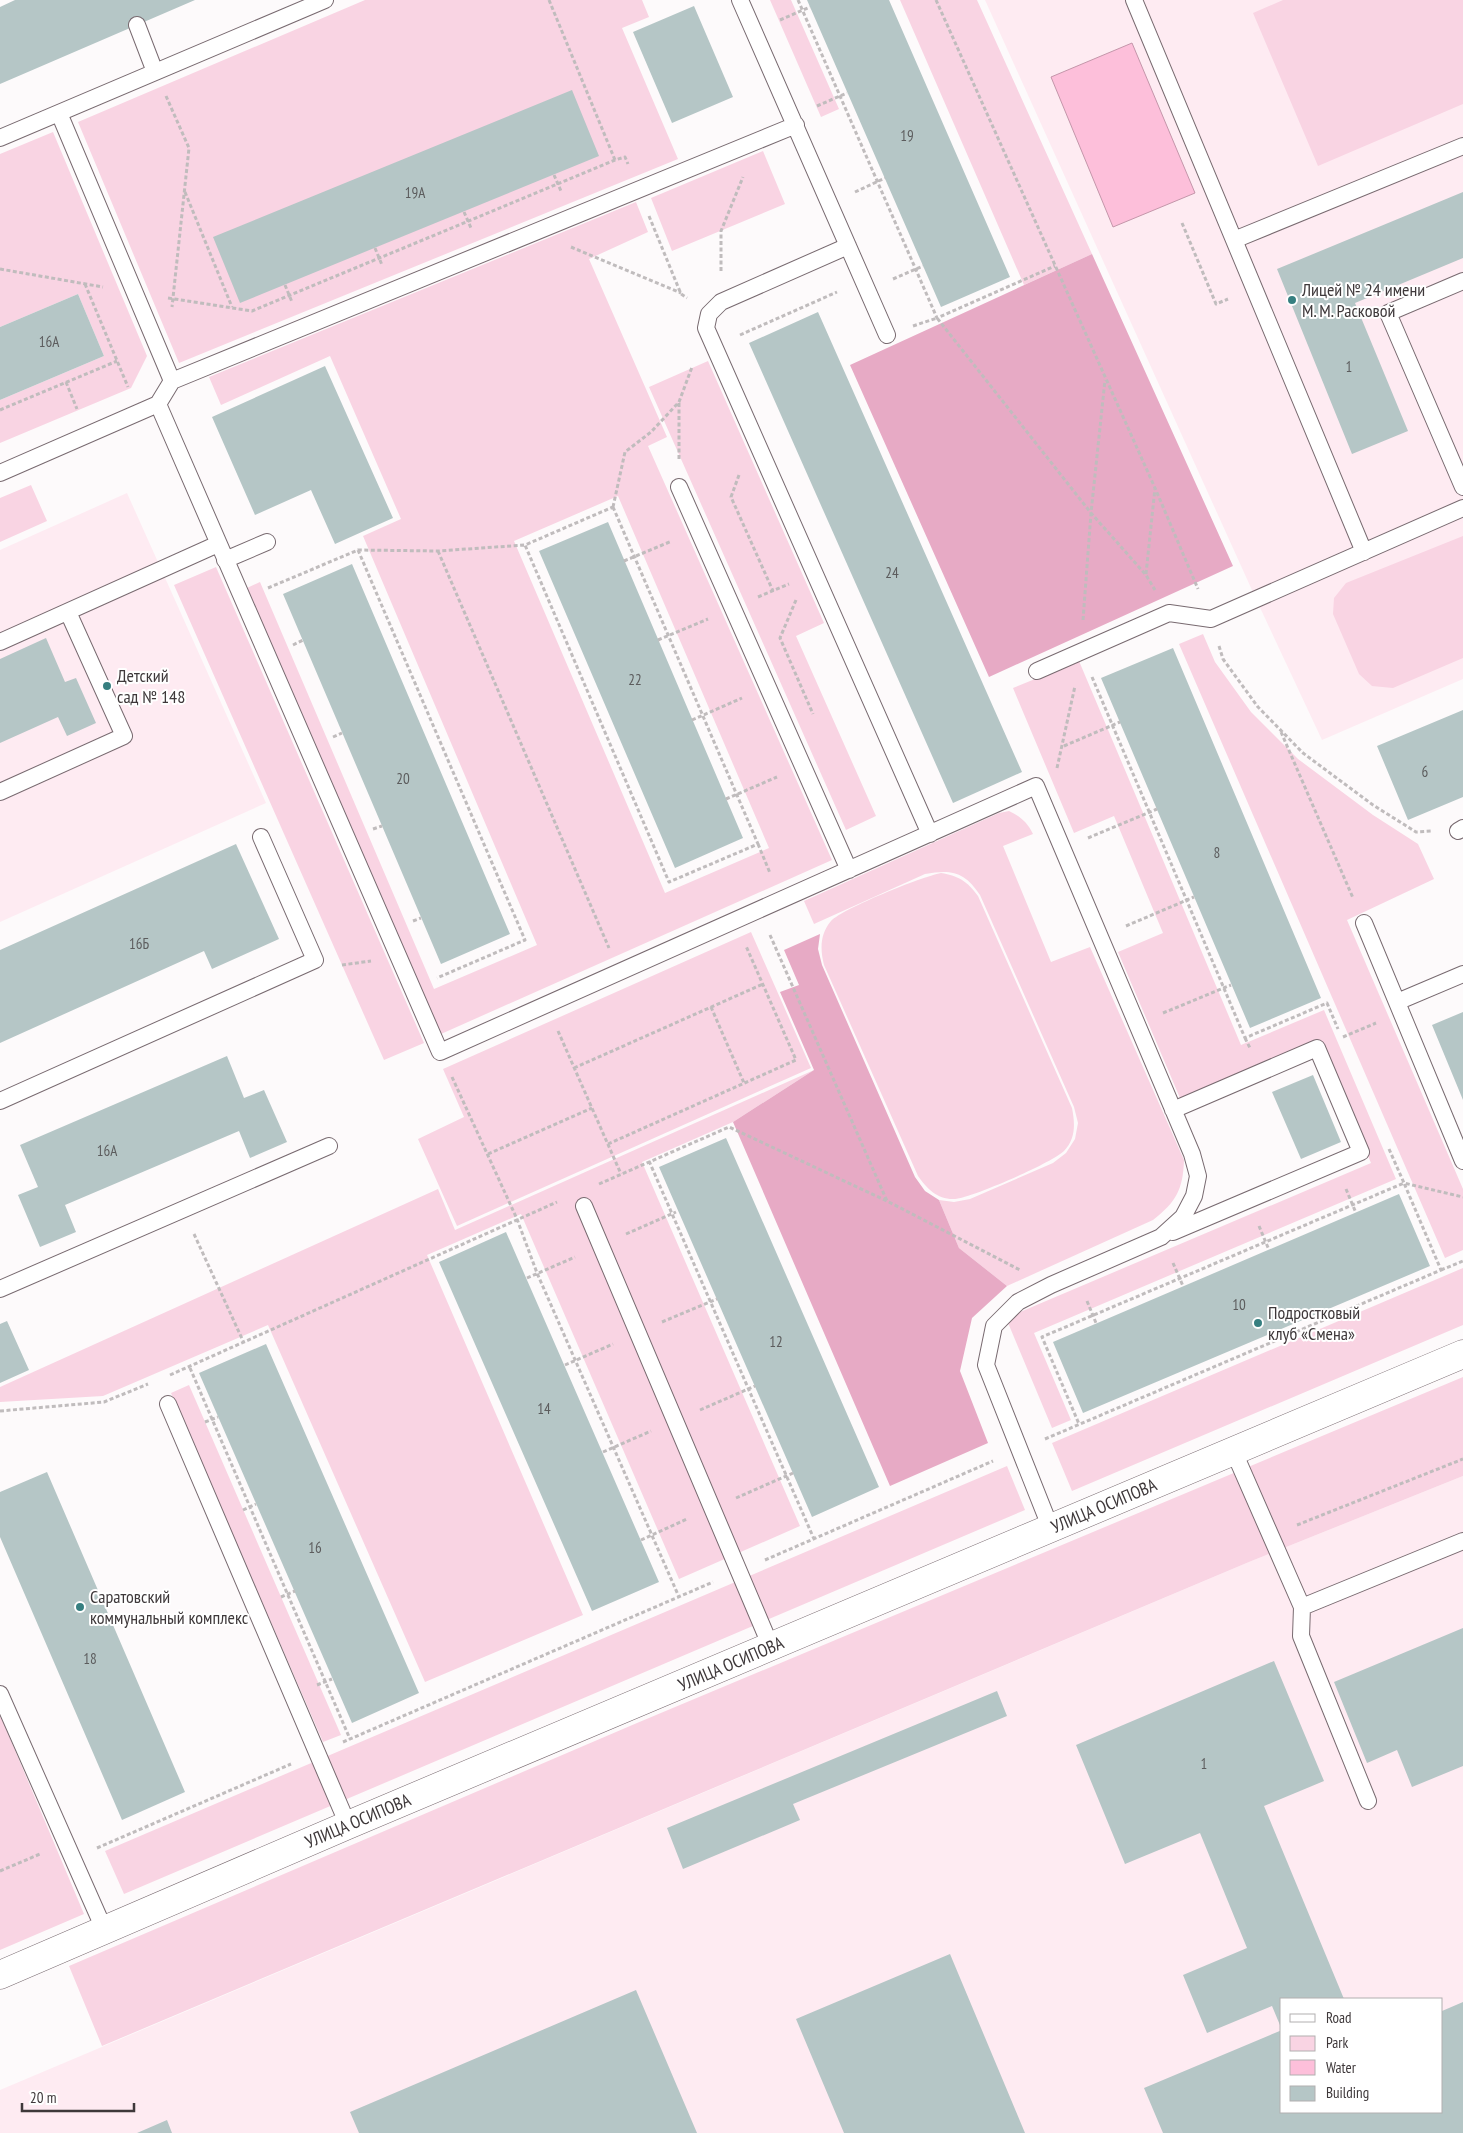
<svg xmlns="http://www.w3.org/2000/svg" width="1463" height="2133" font-family="'PT Sans Narrow',sans-serif">
<rect width="100%" height="100%" fill="#fdfafb"/>
<path fill="#feebf2" fill-rule="evenodd" d="M985,0H1463V679L1322,740L1256,599Z
M127,493L266,803L0,922V550Z
M1463,1476V2133H0V2090L1249,1562ZM1282,1999H1442V2112H1282Z"/>
<path fill="#f9d4e3" fill-rule="evenodd" d="M365,0H642L649,17L622,28L678,159L179,363L78,122Z
M770,0H791L839,109L821,117Z
M900,0H977L1092,254L1024,285Z
M1283,0H1463V104L1318,166L1253,13Z
M53,132L147,356L131,388L0,443V400L104,356L78,294L0,327V154Z
M763,151L785,204L672,251L651,198Z
M636,202L648,232L589,259L667,437L648,446L832,860L441,1034L247,588L260,582L434,989L537,945L363,536L401,519L330,356L221,405L209,377ZM618,496L769,848L665,893L514,541Z
M708,361L824,623L796,636L876,816L846,830L649,387Z
M31,485L47,521L0,542V498Z
M1463,536V658L1393,688L1372,686L1359,674L1333,614L1334,598L1346,583Z
M216,567L424,1043L384,1060L174,585Z
M1203,634L1215,662L1251,712L1298,759L1373,815L1418,844L1434,879L1347,920L1463,1189V1250L1445,1258L1179,644Z
M1079,661L1241,1045L1324,1010L1396,1179L1034,1333L1071,1420L1052,1428L1006,1318L1371,1163L1318,1040L1180,1098L1118,952L1163,933L1114,816L1074,833L1013,688Z
M1009,811C1021,817 1027,822 1033,834L1003,846L1051,962L1090,947L1184,1160C1183,1190 1176,1202 1153,1220L1007,1286L959,1248L939,1200L954,1202L970,1199L1053,1163L1066,1153L1075,1139L1078,1123L1074,1107L980,895C965,872 952,869 925,874L814,924L804,901L999,813Z
M941,873C959,876 967,881 978,896L1072,1108C1075,1123 1076,1139 1064,1151C1052,1163 971,1198 955,1199C938,1200 927,1189 918,1176L824,965C820,949 820,934 831,921C844,908 921,877 941,873Z
M751,932L811,1068L457,1226L418,1139L464,1117L443,1069Z
M814,1070L733,1122L642,1162L800,1526L679,1579L521,1214L427,1255L583,1615L425,1682L268,1325L103,1396L0,1402V1387L438,1189L455,1230Z
M1463,1268V1325L1072,1491L1052,1443Z
M1463,1377V1476L1249,1562L102,2046L69,1966L637,1723Z
M189,1385L341,1735L323,1742L171,1393Z
M1007,1466L1025,1510L124,1894L105,1851Z
M1,1717L84,1914L0,1950V1718Z"/>
<path fill="#e7aac5" d="M1092,254L1233,566L989,677L850,365Z
M820,934L818,949L822,965L915,1177L925,1191L939,1200L959,1248L1007,1286L972,1318L960,1371L988,1443L890,1486L733,1122L814,1070L780,992L799,985L784,950Z"/>
<path fill="#fdbfda" stroke="#c496aa" d="M1132,43L1195,193L1113,227L1051,77Z"/>
<path fill="#b5c6c6" d="M15,0H195L0,84V7Z
M807,0H889L1010,277L941,307Z
M694,6L733,97L672,123L633,32Z
M572,90L599,156L240,303L213,237Z
M1463,192V258L1355,303L1408,431L1352,454L1277,269Z
M78,294L104,356L0,400V327Z
M818,312L1022,772L953,803L749,343Z
M325,366L393,518L335,544L311,490L255,515L212,417Z
M608,522L743,838L675,868L539,551Z
M352,564L510,934L441,964L283,594Z
M46,638L65,682L76,678L96,723L67,736L58,717L0,743V659Z
M1173,648L1321,998L1250,1028L1101,678Z
M1463,710V797L1408,820L1377,746Z
M236,844L279,939L212,969L204,951L0,1043V950Z
M1463,1012V1100L1432,1025Z
M227,1056L244,1098L264,1090L287,1142L250,1158L239,1131L65,1205L76,1232L40,1247L18,1195L38,1187L20,1145Z
M1313,1075L1341,1142L1301,1159L1272,1092Z
M726,1138L879,1487L812,1517L659,1167Z
M1399,1194L1430,1266L1083,1413L1053,1342Z
M506,1232L659,1582L592,1611L439,1262Z
M7,1321L29,1370L0,1383V1324Z
M266,1344L419,1693L352,1723L199,1373Z
M47,1472L185,1792L122,1820L0,1537V1492Z
M1463,1628V1766L1412,1787L1397,1750L1367,1763L1334,1682Z
M1274,1661L1324,1781L1264,1806L1344,1999H1282V2112H1442V2011L1463,2002V2133H1163L1144,2088L1282,2030L1272,2006L1207,2033L1183,1975L1247,1948L1200,1833L1125,1864L1076,1745Z
M997,1691L1007,1716L793,1804L800,1820L683,1869L667,1828Z
M950,1954L1025,2133H844L796,2019Z
M636,1990L697,2133H359L350,2112Z
M167,2120L172,2133H137Z"/>
<g fill="none" stroke-linecap="round" stroke-linejoin="round">
<defs>
<path id="service" d="M740,0L887,335
M1134,0L1364,552
M137,25L155,72
M59,113L172,381
M0,138L325,0
M1234,240L1463,146
M848,246L721,302L709,314L706,328L930,834
M1463,281L1388,313L1463,487
M158,404L440,1052L1036,786L1192,1154L1198,1176L1194,1196L1183,1217L1161,1237L1051,1285L1018,1302L994,1326L986,1365L1051,1529
M0,473L158,404L172,381L796,125
M679,487L849,870
M225,560L267,542
M0,642L218,544
M1037,671L1169,613L1211,619L1463,508
M0,792L124,736L68,612
M1458,831L1463,828
M1364,923L1463,1161
M1397,1002L1463,974
M0,1101L315,960L261,837
M1173,1110L1317,1048L1361,1152L1173,1232
M584,1206L771,1647
M0,1289L329,1146
M168,1404L348,1825
M1234,1452L1302,1607L1301,1636L1368,1801
M1302,1607L1463,1541
M0,1694L104,1929"/>
<path id="minor" d="M0,1975L348,1825L1463,1354"/>
</defs>
<use href="#service" stroke="#786a70" stroke-width="18"/>
<use href="#minor" stroke="#786a70" stroke-width="29"/>
<path stroke="#c0bcbd" stroke-width="3" stroke-dasharray="4 2.5" stroke-linecap="butt" d="M549,0L615,160
M798,0L937,318L1055,266
M936,0L1155,488L1198,589
M780,20L810,7
M166,96L189,148L172,307
M817,106L847,93
M554,175L561,191
M185,192L232,307
M855,192L885,178
M464,212L471,228
M649,216L681,294L687,298
M1182,223L1216,304L1228,299
M571,247L681,293
M375,248L382,265
M0,269L103,287
M721,271V231L743,177
M893,279L923,266
M85,284L128,387
M285,285L292,302
M168,298L252,311L615,160L625,157L628,164
M913,326L937,318L1091,513L1146,575L1155,590
M740,335L837,292
M66,382L77,409
M0,410L117,361
M679,459V403
M739,475L731,497L773,591
M613,507L758,844L669,882L525,545Z
M613,507L625,452L651,432L679,402L692,367
M358,550L525,940L437,978
M438,551L609,948
M624,561L672,541
M1146,574L1155,488
M268,588L358,550L438,551L525,545
M758,597L789,584
M796,600L780,638L813,714
M1083,620L1091,513L1105,380
M658,640L708,619
M293,645L303,640
M1219,646L1223,659L1258,707L1303,753L1373,805L1416,832L1432,831
M1092,677L1245,1038L1327,1003L1338,1029
M692,720L742,698
M1281,732L1353,898
M333,737L342,733
M1064,746L1120,722
M1057,768L1075,686
M726,799L777,777
M373,829L382,826
M1088,838L1157,809
M758,844L770,873
M413,921L421,918
M1126,926L1194,897
M770,935L887,1201
M342,965L371,961
M711,1007L744,1083
M1163,1013L1231,985
M558,1031L621,1174
M1343,1037L1376,1023
M1245,1038L1250,1048
M574,1068L763,984
M452,1077L517,1219L537,1273L679,1597
M608,1144L796,1060L746,946
M1389,1149L1404,1183L1463,1197
M488,1154L592,1108
M649,1161L814,1539
M599,1184L729,1127L887,1201L1020,1270
M1346,1189L1356,1213
M1259,1226L1269,1250
M194,1234L244,1343
M626,1234L676,1212
M1173,1263L1183,1286
M1441,1270L1463,1261
M527,1278L575,1257
M1087,1301L1096,1323
M662,1322L717,1299
M565,1365L613,1344
M190,1368L350,1739
M170,1375L557,1202
M700,1410L755,1386
M0,1411L104,1402L148,1384
M205,1422L218,1417
M1045,1439L1441,1270L1404,1183L1042,1337L1079,1424
M603,1452L651,1431
M736,1498L793,1473
M243,1510L256,1504
M1297,1525L1463,1459
M641,1540L687,1519
M765,1560L993,1461
M281,1597L295,1591
M317,1685L332,1679
M343,1742L713,1582
M97,1848L291,1764
M0,1871L40,1854"/>
<use href="#service" stroke="#fff" stroke-width="16"/>
<use href="#minor" stroke="#fff" stroke-width="28"/>
</g>
<g fill="#367f80" stroke="#fff" stroke-width="2">
<circle cx="1292" cy="300" r="5"/>
<circle cx="107" cy="686" r="5"/>
<circle cx="1258" cy="1323" r="5"/>
<circle cx="80" cy="1607" r="5"/>
</g>
<g text-anchor="middle" stroke-width="4" stroke-linejoin="round" paint-order="stroke">
<g font-size="15" fill="#5c5c5d">
<text x="907" y="141">19</text>
<text x="415" y="198">19А</text>
<text x="49" y="347">16А</text>
<text x="1349" y="372">1</text>
<text x="892" y="578">24</text>
<text x="635" y="685">22</text>
<text x="1425" y="777">6</text>
<text x="403" y="784">20</text>
<text x="1217" y="858">8</text>
<text x="139" y="949">16Б</text>
<text x="107" y="1156">16А</text>
<text x="1239" y="1310">10</text>
<text x="776" y="1347">12</text>
<text x="544" y="1414">14</text>
<text x="315" y="1553">16</text>
<text x="90" y="1664">18</text>
<text x="1204" y="1769">1</text>
</g>
<g font-size="18" fill="#3e383a" stroke="#fff" text-anchor="start">
<text x="1302" y="296">Лицей № 24 имени<tspan x="1302" dy="21">М. М. Расковой</tspan></text>
<text x="117" y="682">Детский<tspan x="117" dy="21">сад № 148</tspan></text>
<text x="1268" y="1319">Подростковый<tspan x="1268" dy="21">клуб «Смена»</tspan></text>
<text x="90" y="1603">Саратовский<tspan x="90" dy="21">коммунальный комплекс</tspan></text>
</g>
<g font-size="18" fill="#3e383a" stroke="#fff">
<text transform="translate(1104 1506) rotate(-23)" y="6">УЛИЦА ОСИПОВА</text>
<text transform="translate(731 1664) rotate(-23)" y="6">УЛИЦА ОСИПОВА</text>
<text transform="translate(358 1821) rotate(-23)" y="6">УЛИЦА ОСИПОВА</text>
</g>
</g>
<rect x="1280" y="1998" width="162" height="115" fill="#ffffff" stroke="#b2afb0"/>
<rect x="1290" y="2014" width="25" height="8" fill="#ffffff" stroke="#b2afb0"/>
<text x="1326" y="2023" font-size="15" fill="#3e383a">Road</text>
<rect x="1290" y="2036" width="25" height="15" fill="#f9d4e3" stroke="#b2afb0"/>
<text x="1326" y="2048" font-size="15" fill="#3e383a">Park</text>
<rect x="1290" y="2060" width="25" height="15" fill="#fdbfda" stroke="#b2afb0"/>
<text x="1326" y="2073" font-size="15" fill="#3e383a">Water</text>
<rect x="1290" y="2086" width="25" height="15" fill="#b5c6c6" stroke="#b2afb0"/>
<text x="1326" y="2098" font-size="15" fill="#3e383a">Building</text>
<path d="M22 2103v8h112v-8" fill="none" stroke="#3e383a" stroke-width="2.5"/>
<text x="30" y="2103" font-size="15" fill="#3e383a" stroke="#ffffff" stroke-width="4" paint-order="stroke">20 m</text>
</svg>
